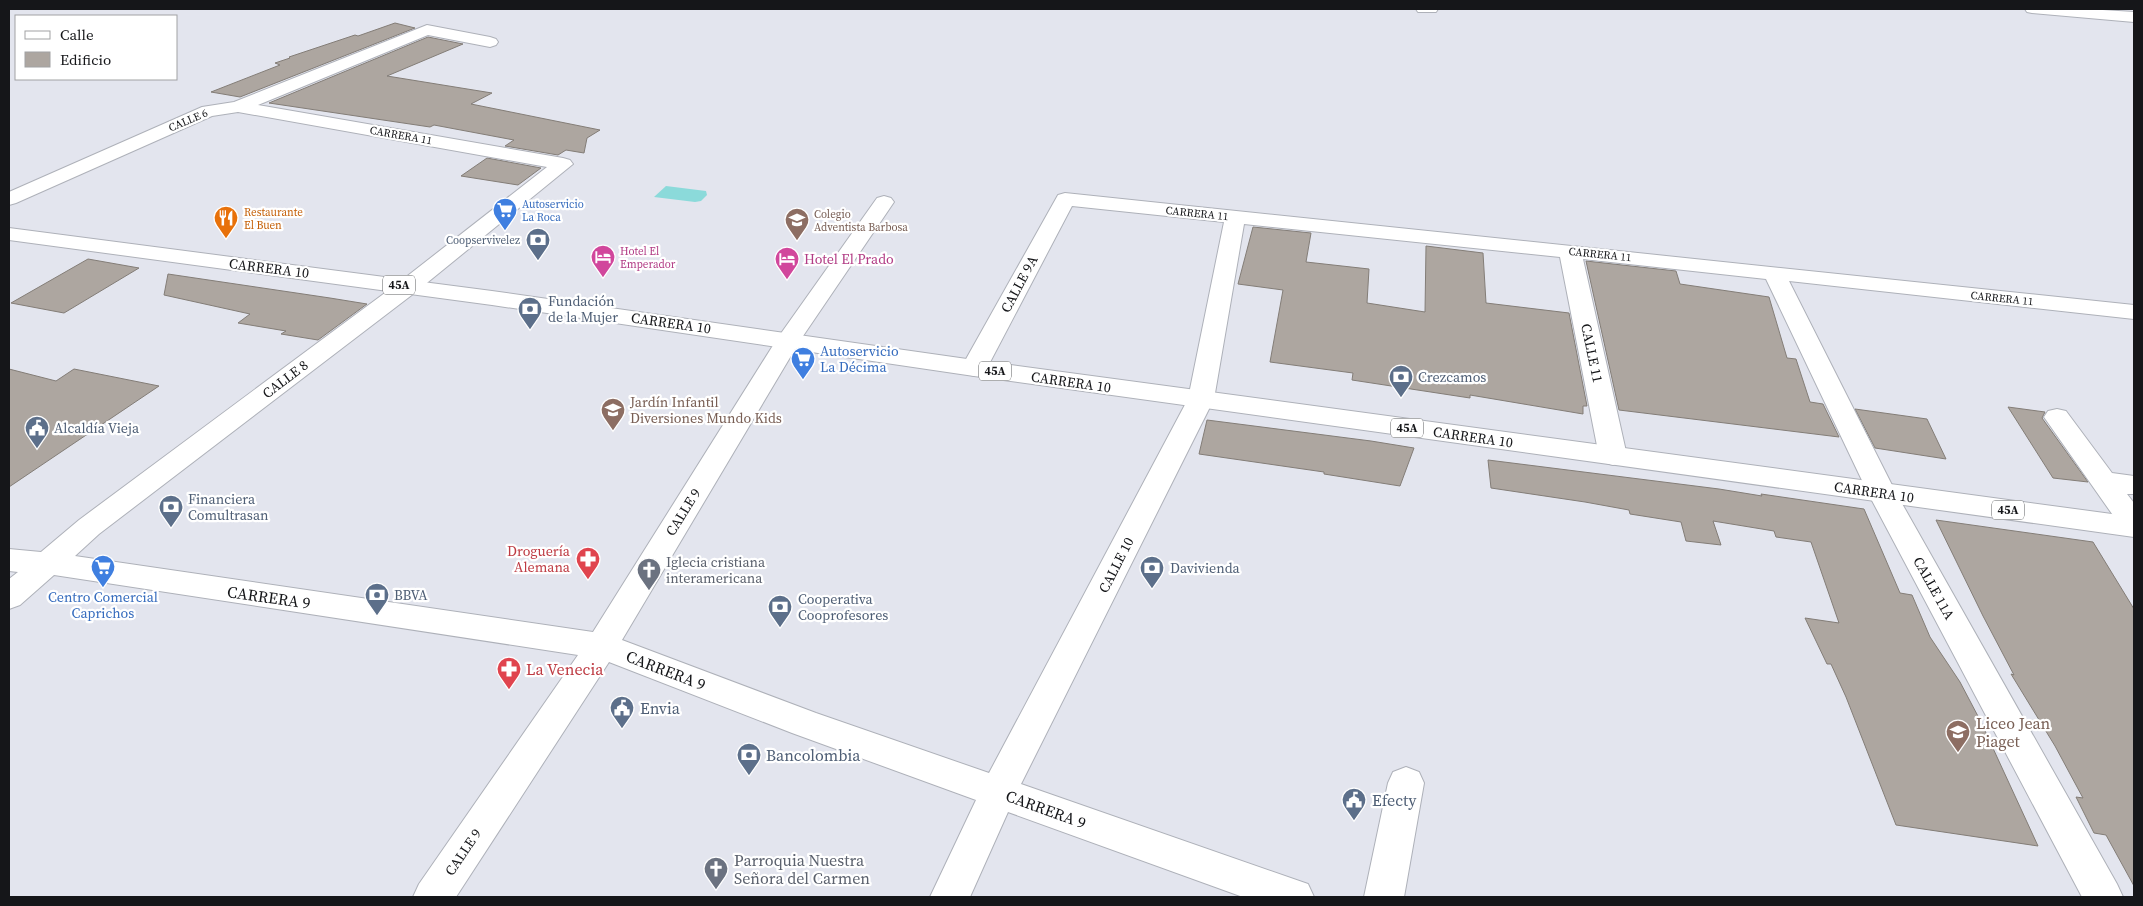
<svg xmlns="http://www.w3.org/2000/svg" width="2143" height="906" font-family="'Source Serif 4',serif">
<rect width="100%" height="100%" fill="#e3e5ee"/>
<path fill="#8bdada" d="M666,186L706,191L707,195L701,201L695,202L654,197Z"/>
<path fill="#ada6a0" stroke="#837d77" d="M395,23L415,28L240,97L211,92L280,65L275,63L290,58L289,57L355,35L358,36Z
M428,37L463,44L387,76L492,93L471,104L600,130L587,138L584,153L566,150L558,155L505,146L514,140L434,125L430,127L269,103Z
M487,158L541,168L518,185L461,176Z
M1253,227L1311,233L1306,262L1369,269L1367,303L1425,312L1426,246L1483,253L1486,303L1569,313L1587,406H1583V414L1470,395V398L1352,380L1353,373L1270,362L1283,290L1238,284Z
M88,259L139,268L64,313L11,303Z
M1586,261L1676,271L1680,284L1769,297L1787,358L1796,359L1810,402L1823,404L1839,437L1619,410Z
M168,274L330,298L367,304L318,340L281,334L286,331L238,323L250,314L164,295Z
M9,369L56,381L74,369L159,386L9,487Z
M2008,407L2045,412L2042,418L2088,482L2053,478Z
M1855,409L1927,419L1946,459L1875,448Z
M1207,420L1371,441L1414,448L1400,486L1324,474V472L1199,454Z
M1488,460L1719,489L1762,496L1761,494L1864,509L1900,593L1912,595L1930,637L1960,682L1980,720L2038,846L1896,825L1846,697L1831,664H1827L1805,618L1839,623L1811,542L1776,537L1774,531L1713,521L1721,545L1686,541L1681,522L1630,514L1629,510L1585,502L1491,488Z
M1936,520L2093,542L2134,609V886L2106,835L2094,833L2076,797L2083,798L2055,746L2011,674L2014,675L1983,616Z"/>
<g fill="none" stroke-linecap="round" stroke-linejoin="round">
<defs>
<path id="minor" d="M1416,9H1438L1436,12H1418Z
M2025,9H2087L2134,12V22L2032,13L2027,12Z
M427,25L490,37L496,39L498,42L496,45L490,47L428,35L258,105L563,158L570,160L573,164L417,291L99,534L75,556L593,632L777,339L877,198L884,196L891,198L894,202L801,339L622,640L816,713L989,773L1188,399L1224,222L1072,206L987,368L983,373L974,376L965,373L961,368L1058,195L1065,193L2134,305V319L1789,281L1896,493L2117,884L2123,897H2082L1868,493L1766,279L1583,259L1627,456L1623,462L1613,465L1603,462L1599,456L1560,257L1244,224L1214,399L1021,784L1308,884L1314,897H1243L1008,812L970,897H930L976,800L792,733L609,662L456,897H413L419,884L578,655L54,575L20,605L9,609V579L18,572L9,571V549L41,552L79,520L401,281L547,167L238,112L212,116L16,203L9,205V192L202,107L234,102Z
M2057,409L2066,411L2112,473L2134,476V494H2127L2134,503V534L2124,531L2044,417L2048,411Z
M1406,767L1419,772L1424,783L1404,897H1364L1388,783L1393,772Z"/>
<path id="trunk" d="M9,228L492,291L974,360L2134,517V537L974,376L492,305L9,240Z"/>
</defs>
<use href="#minor" stroke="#aeb1b9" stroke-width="2"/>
<use href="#trunk" stroke="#aeb1b9" stroke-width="2"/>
<use href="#minor" fill="#fff" fill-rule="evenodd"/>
<use href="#trunk" fill="#fff" fill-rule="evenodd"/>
</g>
<defs>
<symbol id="supermarket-pin" viewBox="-11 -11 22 30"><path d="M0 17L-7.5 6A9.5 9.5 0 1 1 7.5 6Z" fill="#3f7fe0" stroke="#fff"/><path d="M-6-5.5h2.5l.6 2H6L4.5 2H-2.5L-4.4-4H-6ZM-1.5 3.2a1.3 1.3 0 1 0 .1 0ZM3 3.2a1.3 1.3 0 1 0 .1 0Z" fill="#fff"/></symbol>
<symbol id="restaurant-pin" viewBox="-11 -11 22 30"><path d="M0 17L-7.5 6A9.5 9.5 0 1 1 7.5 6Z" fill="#e8710a" stroke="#fff"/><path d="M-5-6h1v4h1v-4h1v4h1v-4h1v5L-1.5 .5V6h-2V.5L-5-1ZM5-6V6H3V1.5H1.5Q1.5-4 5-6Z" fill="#fff"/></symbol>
<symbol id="school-pin" viewBox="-11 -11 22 30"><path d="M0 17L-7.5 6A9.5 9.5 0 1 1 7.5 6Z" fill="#8d6e63" stroke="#fff"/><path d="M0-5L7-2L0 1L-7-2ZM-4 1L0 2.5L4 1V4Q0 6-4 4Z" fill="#fff"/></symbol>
<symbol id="bank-pin" viewBox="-11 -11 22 30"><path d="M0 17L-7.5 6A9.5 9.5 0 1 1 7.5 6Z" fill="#5c6f8a" stroke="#fff"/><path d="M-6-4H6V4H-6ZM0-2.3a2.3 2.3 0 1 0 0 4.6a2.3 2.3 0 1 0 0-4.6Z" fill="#fff"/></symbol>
<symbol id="hotel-pin" viewBox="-11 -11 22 30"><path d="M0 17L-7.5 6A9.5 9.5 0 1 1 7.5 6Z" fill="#d1479c" stroke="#fff"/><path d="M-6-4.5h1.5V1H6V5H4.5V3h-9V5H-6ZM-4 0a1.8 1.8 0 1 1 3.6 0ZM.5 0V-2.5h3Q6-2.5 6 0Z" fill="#fff"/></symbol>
<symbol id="civic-pin" viewBox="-11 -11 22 30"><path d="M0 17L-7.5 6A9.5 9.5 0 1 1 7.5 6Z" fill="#5c6f8a" stroke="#fff"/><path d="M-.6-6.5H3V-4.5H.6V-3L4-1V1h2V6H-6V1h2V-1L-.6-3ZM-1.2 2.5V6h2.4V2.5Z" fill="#fff"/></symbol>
<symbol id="pharmacy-pin" viewBox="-11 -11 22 30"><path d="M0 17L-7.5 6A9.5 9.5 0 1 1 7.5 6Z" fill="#e0444e" stroke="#fff"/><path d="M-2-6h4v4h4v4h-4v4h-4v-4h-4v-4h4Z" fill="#fff"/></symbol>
<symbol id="church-pin" viewBox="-11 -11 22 30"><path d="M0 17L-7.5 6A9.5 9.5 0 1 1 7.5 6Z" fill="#6b7280" stroke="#fff"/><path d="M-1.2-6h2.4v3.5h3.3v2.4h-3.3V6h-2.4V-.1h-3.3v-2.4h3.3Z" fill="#fff"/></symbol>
</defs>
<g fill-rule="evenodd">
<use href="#supermarket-pin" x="491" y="196" width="28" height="38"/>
<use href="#restaurant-pin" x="212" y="204" width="28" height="38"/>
<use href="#school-pin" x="783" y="206" width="28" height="38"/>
<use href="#bank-pin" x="524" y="226" width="28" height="38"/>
<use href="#hotel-pin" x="589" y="243" width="28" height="38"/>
<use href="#hotel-pin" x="773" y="245" width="28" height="38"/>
<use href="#bank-pin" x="516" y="295" width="28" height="38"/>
<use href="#supermarket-pin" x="789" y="345" width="28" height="38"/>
<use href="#bank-pin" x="1387" y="363" width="28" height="38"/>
<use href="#school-pin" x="599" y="396" width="28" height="38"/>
<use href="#civic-pin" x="23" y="414" width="28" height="38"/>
<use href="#bank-pin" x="157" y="493" width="28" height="38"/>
<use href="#pharmacy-pin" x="574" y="545" width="28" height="38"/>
<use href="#supermarket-pin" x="89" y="553" width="28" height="38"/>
<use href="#bank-pin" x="1138" y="554" width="28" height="38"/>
<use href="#church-pin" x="635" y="556" width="28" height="38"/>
<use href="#bank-pin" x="363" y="581" width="28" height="38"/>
<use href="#bank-pin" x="766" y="593" width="28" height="38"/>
<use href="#pharmacy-pin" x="495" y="655" width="28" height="38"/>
<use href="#civic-pin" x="608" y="694" width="28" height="38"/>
<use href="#school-pin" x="1944" y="718" width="28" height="38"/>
<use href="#bank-pin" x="735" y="741" width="28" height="38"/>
<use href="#civic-pin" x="1340" y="786" width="28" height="38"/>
<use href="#church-pin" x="702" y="855" width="28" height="38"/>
</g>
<g text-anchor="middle" stroke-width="4.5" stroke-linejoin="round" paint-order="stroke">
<g font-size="11" fill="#151619" stroke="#fff">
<text transform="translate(188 120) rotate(-23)" y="4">CALLE 6</text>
<text transform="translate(401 135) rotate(10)" y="4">CARRERA 11</text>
<text transform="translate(1197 213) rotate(6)" y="4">CARRERA 11</text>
<text transform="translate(1600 254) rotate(6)" y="4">CARRERA 11</text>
<text transform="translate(2002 298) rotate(6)" y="4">CARRERA 11</text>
</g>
<g font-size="11" fill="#366cbe" stroke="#fff" text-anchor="start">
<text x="522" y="208">Autoservicio<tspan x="522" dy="13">La Roca</tspan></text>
</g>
<g font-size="11" fill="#c56008" stroke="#fff" text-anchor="start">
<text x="244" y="216">Restaurante<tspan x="244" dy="13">El Buen</tspan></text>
</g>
<g font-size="11" fill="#785e54" stroke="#fff" text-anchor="start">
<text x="814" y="218">Colegio<tspan x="814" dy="13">Adventista Barbosa</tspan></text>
</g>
<g font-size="11" fill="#4e5e75" stroke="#fff" text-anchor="end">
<text x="520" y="244">Coopservivelez</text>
</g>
<g font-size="11" fill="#b23c85" stroke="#fff" text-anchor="start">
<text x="620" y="255">Hotel El<tspan x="620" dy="13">Emperador</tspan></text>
</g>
<g fill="#fff" stroke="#5b5c5e" stroke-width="1">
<rect x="383" y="275.5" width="32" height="19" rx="4"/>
<rect x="979" y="361.5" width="32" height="19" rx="4"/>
<rect x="1391" y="418.5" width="32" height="19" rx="4"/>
<rect x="1992" y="500.5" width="32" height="19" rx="4"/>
</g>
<g font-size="12" font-weight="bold" fill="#151619">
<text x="399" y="289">45A</text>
<text x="995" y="375">45A</text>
<text x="1407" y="432">45A</text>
<text x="2008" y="514">45A</text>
</g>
<g font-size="14" fill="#b23c85" stroke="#fff" text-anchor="start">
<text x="804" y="264">Hotel El Prado</text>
</g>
<g font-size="14" fill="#151619" stroke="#fff">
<text transform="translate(269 268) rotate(7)" y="5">CARRERA 10</text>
<text transform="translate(1019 284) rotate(-62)" y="5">CALLE 9A</text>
<text transform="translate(671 323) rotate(8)" y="5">CARRERA 10</text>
<text transform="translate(1592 353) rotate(78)" y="5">CALLE 11</text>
<text transform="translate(285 379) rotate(-37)" y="5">CALLE 8</text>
<text transform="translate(1071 382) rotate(8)" y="5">CARRERA 10</text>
<text transform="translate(1473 437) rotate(8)" y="5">CARRERA 10</text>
<text transform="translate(1874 492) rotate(8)" y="5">CARRERA 10</text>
<text transform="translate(683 512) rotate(-58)" y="5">CALLE 9</text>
<text transform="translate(1116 565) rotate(-63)" y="5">CALLE 10</text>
<text transform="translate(1934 588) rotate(61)" y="5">CALLE 11A</text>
<text transform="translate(463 852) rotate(-56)" y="5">CALLE 9</text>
</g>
<g font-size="14" fill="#4e5e75" stroke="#fff" text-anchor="start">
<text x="548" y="306">Fundación<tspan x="548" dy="16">de la Mujer</tspan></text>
<text x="1418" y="382">Crezcamos</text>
<text x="54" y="433">Alcaldía Vieja</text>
<text x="188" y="504">Financiera<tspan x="188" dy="16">Comultrasan</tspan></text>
<text x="1170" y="573">Davivienda</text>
<text x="394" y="600">BBVA</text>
<text x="798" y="604">Cooperativa<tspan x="798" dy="16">Cooprofesores</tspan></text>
</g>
<g font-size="14" fill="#366cbe" stroke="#fff" text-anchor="start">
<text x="820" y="356">Autoservicio<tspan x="820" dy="16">La Décima</tspan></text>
<text x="103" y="602" text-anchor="middle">Centro Comercial<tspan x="103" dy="16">Caprichos</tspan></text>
</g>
<g font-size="14" fill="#785e54" stroke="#fff" text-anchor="start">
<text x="630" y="407">Jardín Infantil<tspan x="630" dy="16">Diversiones Mundo Kids</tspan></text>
</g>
<g font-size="14" fill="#be3a42" stroke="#fff" text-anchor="end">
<text x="570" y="556">Droguería<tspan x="570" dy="16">Alemana</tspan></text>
</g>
<g font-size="14" fill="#5b616d" stroke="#fff" text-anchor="start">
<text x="666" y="567">Iglecia cristiana<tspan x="666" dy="16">interamericana</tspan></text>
</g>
<g font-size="16" fill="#151619" stroke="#fff">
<text transform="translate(269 597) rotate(8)" y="6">CARRERA 9</text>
<text transform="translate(666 670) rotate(21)" y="6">CARRERA 9</text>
<text transform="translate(1046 809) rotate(20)" y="6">CARRERA 9</text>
</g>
<g font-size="16" fill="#be3a42" stroke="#fff" text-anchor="start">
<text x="526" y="675">La Venecia</text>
</g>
<g font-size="16" fill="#4e5e75" stroke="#fff" text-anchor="start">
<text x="640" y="714">Envia</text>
<text x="766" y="761">Bancolombia</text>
<text x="1372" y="806">Efecty</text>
</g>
<g font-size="16" fill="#785e54" stroke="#fff" text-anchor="start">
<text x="1976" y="729">Liceo Jean<tspan x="1976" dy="18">Piaget</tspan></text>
</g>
<g font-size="16" fill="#5b616d" stroke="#fff" text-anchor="start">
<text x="734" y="866">Parroquia Nuestra<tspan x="734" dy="18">Señora del Carmen</tspan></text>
</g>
</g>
<rect width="2143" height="906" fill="none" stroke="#151619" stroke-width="20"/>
<rect x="15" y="15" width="162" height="65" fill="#ffffff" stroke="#a1a2a3"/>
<rect x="25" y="31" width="25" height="8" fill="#ffffff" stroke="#a1a2a3"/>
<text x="60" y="40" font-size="15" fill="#151619">Calle</text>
<rect x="25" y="52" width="25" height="15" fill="#ada6a0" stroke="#a1a2a3"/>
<text x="60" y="65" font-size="15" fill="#151619">Edificio</text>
</svg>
